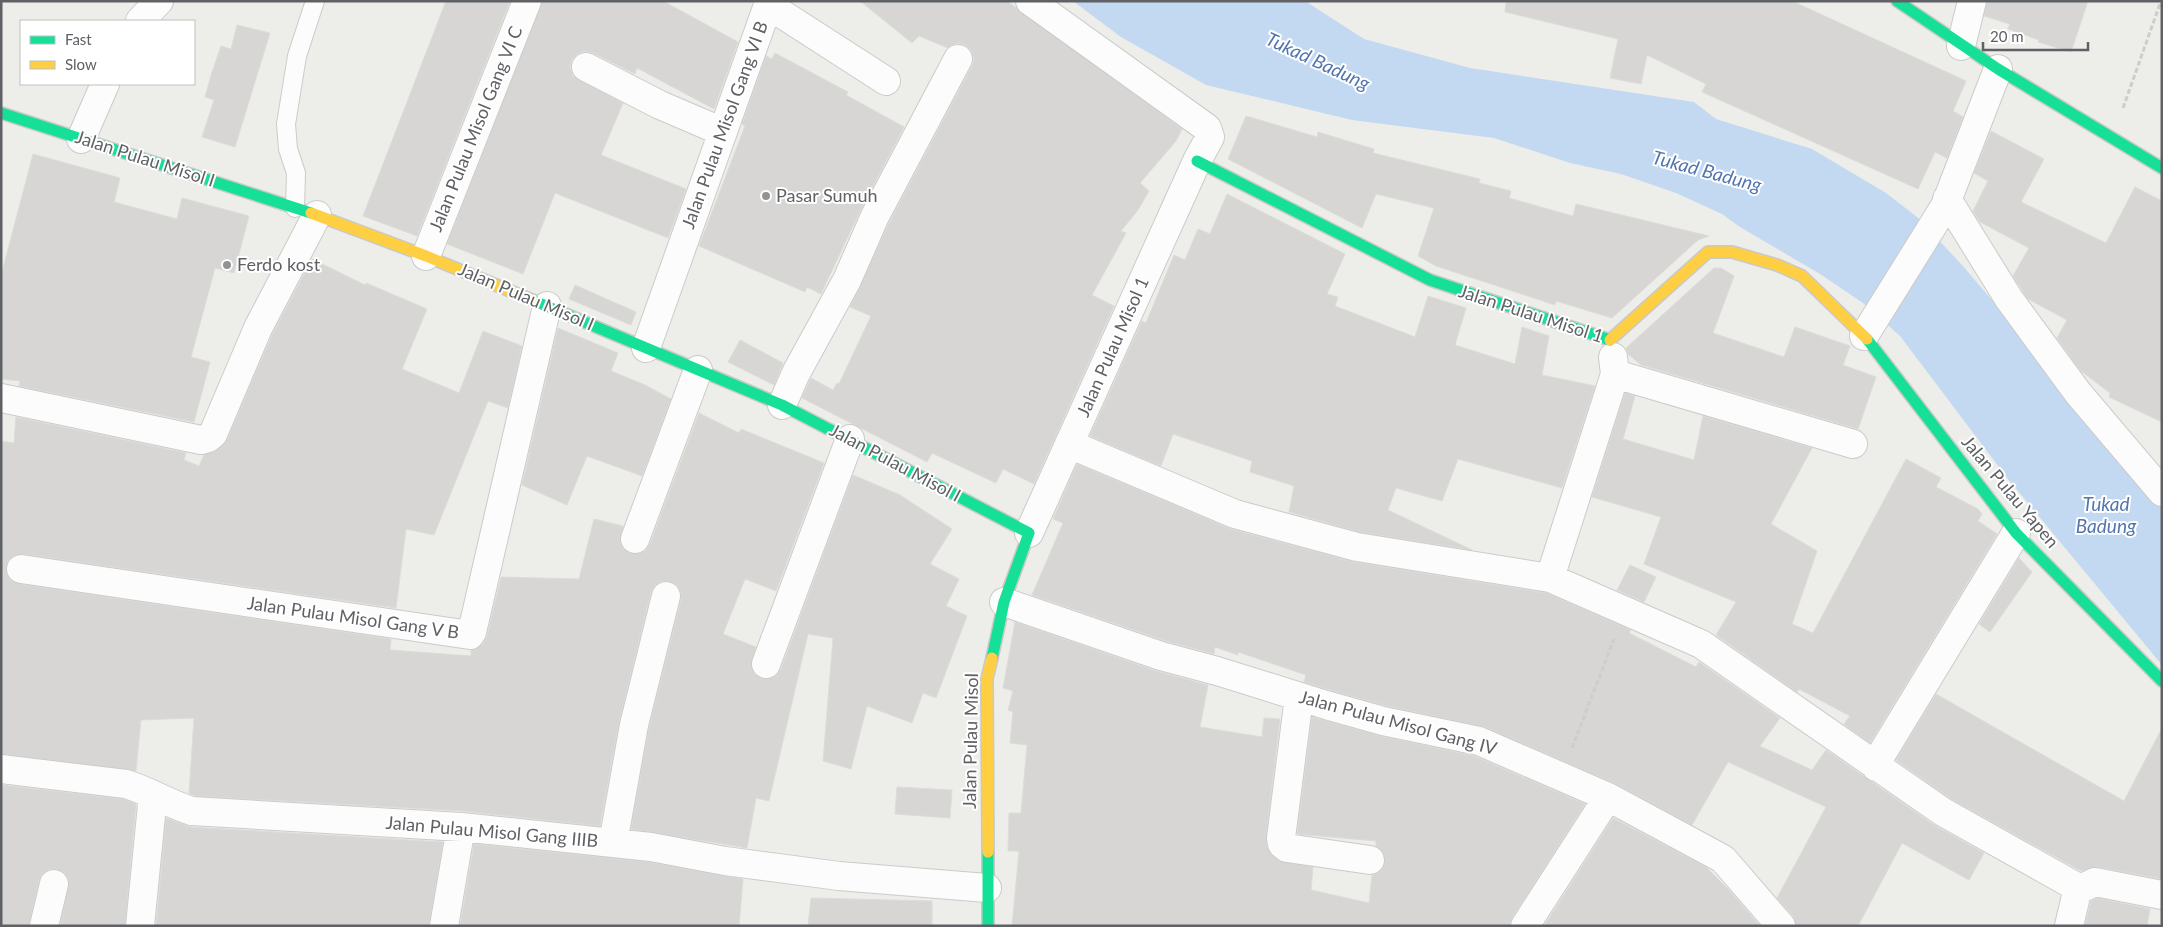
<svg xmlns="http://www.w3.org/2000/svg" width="2163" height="927" font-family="Lato,sans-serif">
<rect width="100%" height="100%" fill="#edede9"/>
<path fill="#c3d9f1" d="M1073,1H1305L1364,39L1470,68L1694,102L1716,119L1812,149L1886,193L1917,217L1962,265L2162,500V665L2008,479L1900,336L1863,303L1820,274L1740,227L1722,214L1676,193L1621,174L1570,163L1494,138L1352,120L1206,85L1121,37Z"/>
<path fill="#d7d6d4" stroke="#dcdcd8" d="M446,1H510L417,236L363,216Z
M542,1H663L738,42L714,109L637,68L635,74L593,53L585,51L577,54L572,59L570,67L573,76L623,103L601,155L686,189L668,238L555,193L523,274L447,244Z
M860,1H1007L1182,129L1176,141L1140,183L1149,191L1138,210L1121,231L1126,233L1092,295L1114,306L1034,484L1003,469L996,483L932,453L927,462L802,398L811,378L833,390L837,383L839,384L871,316L850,307L889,223L972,66L974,59L971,50L965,45L957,43L948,48L919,36L912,43Z
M1506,1H1792L1966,81L1953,111L1963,117L1947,158L1935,152L1918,189L1702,92L1706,84L1647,55L1641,84L1610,78L1618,39L1505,12Z
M1987,1H2088L2071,52L2038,42L2039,40L2008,29L2010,24L1984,16Z
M237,25L270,33L235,147L202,137L214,100L205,97L212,72L221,46L231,49Z
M775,53L848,92L846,95L904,127L861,209L821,294L807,287L805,292L699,246L745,126L742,124L766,56L772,59Z
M1246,116L1317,137L1318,132L1374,149L1373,153L1480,179L1479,183L1511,191L1509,198L1573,216L1576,204L1709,236L1698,240L1612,318L1556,301L1555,305L1436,266L1418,256L1434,208L1376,194L1362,228L1228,159Z
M1991,131L2044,159L2021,202L2106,243L2135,187L2162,201V422L2109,397L2110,393L2081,371L2057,338L2067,320L2028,299L2013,276L2029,248L1980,222L1973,211L1988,181L1974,173Z
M33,154L120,178L114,202L177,219L182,198L249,216L234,273L215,268L191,357L210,362L194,422L19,386L20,381L1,379V276Z
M1227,194L1345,254L1327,294L1338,297L1335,306L1415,337L1428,296L1466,308L1455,345L1515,364L1522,327L1549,336L1542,375L1595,386L1562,488L1458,459L1442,501L1396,488L1388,510L1472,550L1360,532L1289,512L1294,486L1250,472L1252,461L1173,434L1161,466L1090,436L1142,321L1146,323L1174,255L1185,260L1198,229L1210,234Z
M312,259L365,285L366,283L427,309L402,369L459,393L483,331L522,346L508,408L488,401L434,535L406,529L396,608L23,554L15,555L8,560L6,567L7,575L11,581L19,584L391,639L390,650L471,656V650L483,644L487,636L501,577L579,579L594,519L623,526L620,542L623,549L629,553L637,554L645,551L650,544L699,413L739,433L741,429L824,463L776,591L745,579L723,634L756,647L751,666L754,674L760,678L768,679L776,676L781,669L853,475L900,495L952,529L930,564L959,579L946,606L967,616L936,698L923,693L912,723L867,706L851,769L823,761L833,638L808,634L769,801L756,798L747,848L631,829L649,728L681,600V592L677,585L669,581H661L655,585L651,592L619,722L600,826L462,811L195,796L189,793L194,718L141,720L136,771L1,754V441L14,443L16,417L186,453L184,460L199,466L204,455L217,450L227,440L272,335Z
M1714,268H1721L1734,276L1713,333L1784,357L1795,327L1850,346L1843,365L1876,377L1858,429L1641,365L1628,354L1626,348Z
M575,285L636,312L631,325L569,299Z
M558,328L618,353L611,371L645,385L671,399L642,476L587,456L567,505L522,485Z
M740,340L783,363L774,385L728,362Z
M1625,393L1635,396L1623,439L1694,460L1703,416L1812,448L1771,524L1817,551L1792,624L1813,633L1906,459L1941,478L1936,487L1978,509L1982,514L1978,521L1997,534L1870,743L1844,724L1850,716L1799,689L1797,692L1716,635L1736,602L1644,564L1661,517L1592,497Z
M1077,464L1231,529L1354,562L1546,593L1631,630L1629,633L1696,667L1699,662L1780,718L1760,746L1812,770L1826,750L1934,825L1984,853L1969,880L1902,843L1858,926H1796L1793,916L1777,898L1826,807L1728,762L1692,825L1614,783L1485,727L1387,706L1330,690L1304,682L1306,675L1238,652V655L1215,647L1214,654L1166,641L1032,595L1063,523L1053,519Z
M2019,558L2032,572L1990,632L1979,624Z
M1630,565L1656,577L1644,602L1617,590Z
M1015,622L1156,671L1208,685L1200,727L1262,737L1264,718L1280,719L1266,836L1267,847L1278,860L1313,867L1311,890L1369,903L1372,875L1382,870L1385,862L1384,854L1376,846V841L1297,834L1312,717L1380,736L1474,756L1585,804L1512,918L1509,926H1012L1019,851H1008L1009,813H1021L1027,745L1010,743L1013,712L1008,710L1013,691L1003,688Z
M1936,694L2124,801L2162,728V879L2098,867L2081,871L1951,799L1896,760Z
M1,785L123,799L136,804L125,926H60L69,880L64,872L57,869H49L42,874L39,880L29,926H1Z
M897,787L952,790L950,818L895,814Z
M166,818L191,827L443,842L429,926H156Z
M1613,818L1706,867L1729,890L1760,926H1544Z
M474,844L649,862L743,879L739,926H460Z
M811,898L932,901V926H808Z
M2097,898L2150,909L2147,926H2085L2091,901Z"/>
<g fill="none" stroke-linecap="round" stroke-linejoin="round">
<defs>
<path id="lane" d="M295,208L296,173L288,149L286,124L297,56L315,1"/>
<path id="street" d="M140,21L159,1
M1961,46L1972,1
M586,67L660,105L723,132
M81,139L105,84
M1947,199L2009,299L2078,393L2162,492
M426,256L527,1
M1864,336L1945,206L1998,69
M646,348L768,5L886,81
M1615,374L1853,444
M1,398L201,440L208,438L213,434L258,328L317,215
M782,405L796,373L847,280L875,216L958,59
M1069,444L1235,514L1357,547L1550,578L1701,644L1943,812L2075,886L2076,896L2069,926
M1029,533L1197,161L1210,137L1207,128L1030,1
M635,539L698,370
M21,569L470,635L472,632L547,306
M1550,578L1615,374L1613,357
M1004,602L1161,656L1217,671L1326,705L1383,721L1479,741L1608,797L1723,859L1781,926
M766,664L850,439
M1299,697L1281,838L1282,844L1287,848L1370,860
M1876,767L1881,755L2016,533
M1,769L126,784C149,791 169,804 192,811L461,827L651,847L725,861L839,876L987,888
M613,843L634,725L666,596
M2076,891L2095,882L2162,895
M44,926L54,884
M140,926L153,795
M444,926L461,827
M1525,926L1608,797"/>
<path id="fast" d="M1897,1L1998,69L2162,168
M1,113L311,213
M1197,161L1430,280L1610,340
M532,300L782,405L1029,533L1004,602L992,658
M1867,339L2016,533L2162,681
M988,852V926"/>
<path id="slow" d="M311,213L426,256L532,300
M1610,340L1708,252H1732L1777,265L1802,276L1867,339
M988,852L987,679L992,658"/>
</defs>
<use href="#lane" stroke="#cbcbca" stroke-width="20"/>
<use href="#street" stroke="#cbcbca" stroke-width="30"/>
<use href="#fast" stroke="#c9c9c9" stroke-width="14"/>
<use href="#slow" stroke="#c9c9c9" stroke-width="14"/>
<path stroke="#cacecc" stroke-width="3" stroke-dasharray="5 2.5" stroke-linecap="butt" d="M2123,108L2161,1
M1572,748L1614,639"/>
<use href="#lane" stroke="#fcfcfc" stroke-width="18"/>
<use href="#street" stroke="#fcfcfc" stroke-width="28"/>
<use href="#fast" stroke="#16e098" stroke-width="11"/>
<use href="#slow" stroke="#ffcf43" stroke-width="11"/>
</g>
<g fill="#919293" stroke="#fff" stroke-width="2">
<circle cx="766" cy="196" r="5"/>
<circle cx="227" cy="265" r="5"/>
</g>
<g text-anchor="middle" stroke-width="4" stroke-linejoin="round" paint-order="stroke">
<g font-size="18" fill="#5f6165" stroke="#fff">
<text transform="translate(725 125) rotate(-70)" y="6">Jalan Pulau Misol Gang VI B</text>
<text transform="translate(476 129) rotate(-68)" y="6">Jalan Pulau Misol Gang VI C</text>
<text transform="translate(145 159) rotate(18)" y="6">Jalan Pulau Misol I</text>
<text transform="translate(526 297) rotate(23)" y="6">Jalan Pulau Misol I</text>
<text transform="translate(1531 314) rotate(18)" y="6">Jalan Pulau Misol 1</text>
<text transform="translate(1113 347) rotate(-66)" y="6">Jalan Pulau Misol 1</text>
<text transform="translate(895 463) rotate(28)" y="6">Jalan Pulau Misol I</text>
<text transform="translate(2010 492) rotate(50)" y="6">Jalan Pulau Yapen</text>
<text transform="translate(353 618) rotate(8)" y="6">Jalan Pulau Misol Gang V B</text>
<text transform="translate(1398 723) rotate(15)" y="6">Jalan Pulau Misol Gang IV</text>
<text transform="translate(971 741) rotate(-89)" y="6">Jalan Pulau Misol</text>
<text transform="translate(492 832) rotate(5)" y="6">Jalan Pulau Misol Gang IIIB</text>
</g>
<g font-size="18" fill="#5f6165" stroke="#fff" text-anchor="start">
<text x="776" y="202">Pasar Sumuh</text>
<text x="237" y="271">Ferdo kost</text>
</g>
<g font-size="19" font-style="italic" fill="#5375ae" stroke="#fff">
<text transform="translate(1318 61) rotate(25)" y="7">Tukad Badung</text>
<text transform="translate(1707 171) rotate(15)" y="7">Tukad Badung</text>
<text x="2106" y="511">Tukad<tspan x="2106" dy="22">Badung</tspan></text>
</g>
</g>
<rect width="2163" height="927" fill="none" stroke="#5f6165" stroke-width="5"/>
<rect x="20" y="20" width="175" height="65" fill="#ffffff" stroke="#bfc0c1"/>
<rect x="30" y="36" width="25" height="8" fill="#16e098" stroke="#bfc0c1"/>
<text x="65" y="45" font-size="15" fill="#5f6165">Fast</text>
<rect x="30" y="61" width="25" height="8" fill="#ffcf43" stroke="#bfc0c1"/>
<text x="65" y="70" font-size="15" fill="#5f6165">Slow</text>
<path d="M1983 42v8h105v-8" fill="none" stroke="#5f6165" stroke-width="2.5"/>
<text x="1990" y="42" font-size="15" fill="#5f6165" stroke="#ffffff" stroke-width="4" paint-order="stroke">20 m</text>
</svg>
